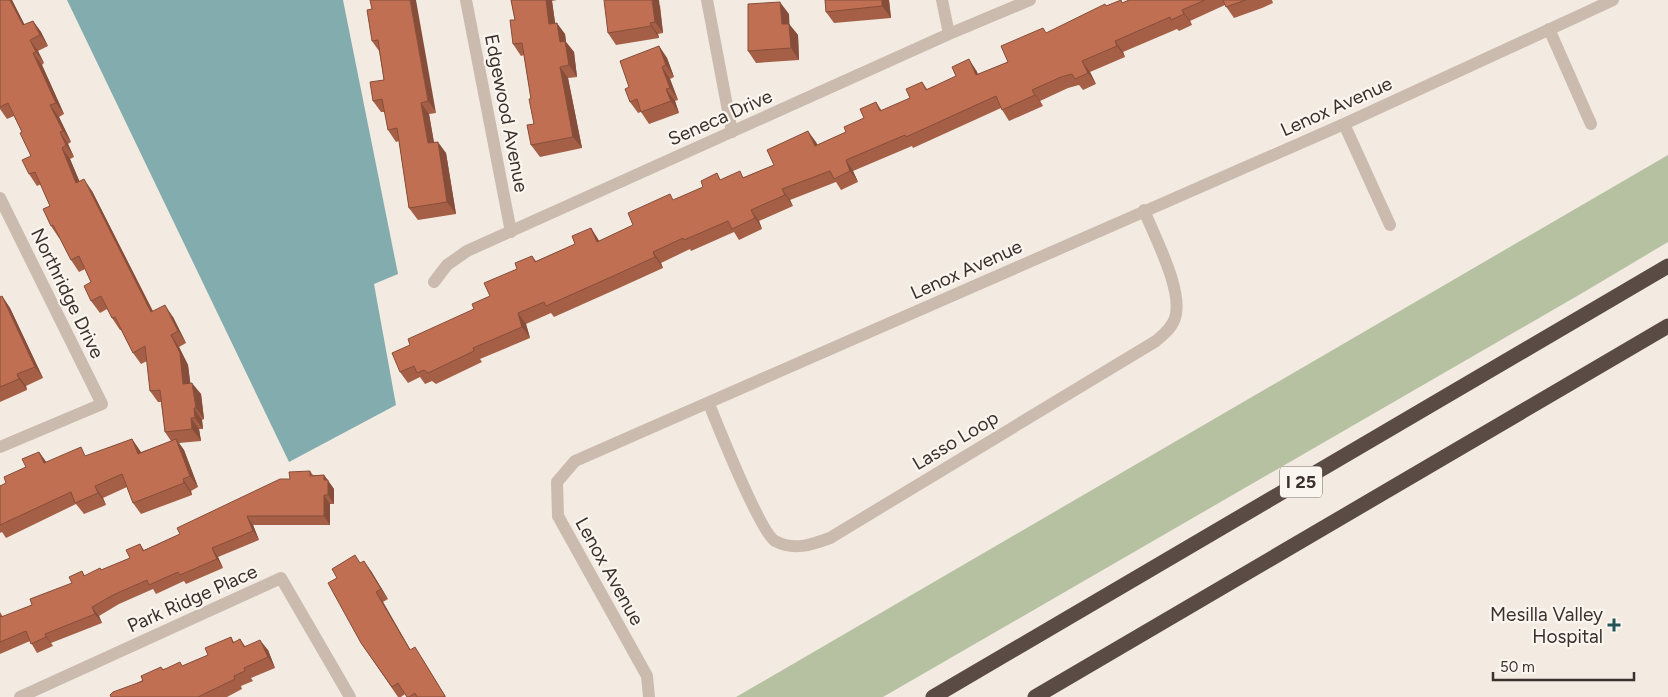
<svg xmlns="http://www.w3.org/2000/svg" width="1668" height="697" font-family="Figtree,sans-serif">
<rect width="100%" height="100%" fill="#f3ebe2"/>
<path fill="#b6c1a2" d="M1668,155V242L1584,292L883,697H736Z"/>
<path fill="#82acae" d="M67,0H343L398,274L374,284L396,405L289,462Z"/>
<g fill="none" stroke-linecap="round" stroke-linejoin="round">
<path stroke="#cbbbae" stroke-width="12" d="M466,0L511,232
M707,0L732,132
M942,0L949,34
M1549,29L1591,124
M1344,124L1390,225
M0,198L102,404L0,447
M434,282L447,265L467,251L949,34L1030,0
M709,404C718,426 760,532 775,541C794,551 811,545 830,538L1156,341C1163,335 1172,328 1175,318C1184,291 1154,236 1144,210
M20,697L281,578L350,697
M649,697L647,676L558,516L557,482L575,461L1344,124L1613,0"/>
<path stroke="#5a4b44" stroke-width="15" d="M933,697L1668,266
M1035,697L1668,326"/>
</g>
<path fill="#a55f47" d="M0,0H12L24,25L33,21L41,32L48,46L38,51L44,63L42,65L64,114L59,117L71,142L68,144L74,157L70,159L79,181L92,191L153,311L173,317L186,343L179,347L188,365L190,383L201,394L204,419L202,420L203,429H199L201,441L179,443L184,450L198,487L191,491L192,495L141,514L133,503L127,487L103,498L106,505L84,514L76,504L6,538L2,532L0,533V486L6,483L26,467L39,452L46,462L87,456L132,439L141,452L171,441L165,432L161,402H158L150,391L147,361L141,364L133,353L121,330H120L112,318L107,309L100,313L91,301V282L85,269L79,272L71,260L60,238H59L51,226L50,206L41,184L37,186L29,174L31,156L22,132L14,116L7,119L0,109Z
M511,0H557L552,1L555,23L565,34L566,42L574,52L577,77L568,78L582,148L540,157L531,145L534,124L531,99L524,55L521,56L513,44L515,20Z
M825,0H889L891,18L834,23L826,12Z
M1129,0H1272L1273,3L1262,8L1234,18L1225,5L1190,21L1192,25L1179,31L1177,29L1123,52L1125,57L1090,72L1096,84L1083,90L1079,85L1068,88L1040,101L1043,106L1009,121L1001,108L913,148L912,146L853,171L858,182L841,190L836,182L790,200L793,206L759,221L762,229L739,240L734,232L691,251L690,249L661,263L663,268L619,288L554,317L551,313L526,324L530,338L480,359L482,362L436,384L432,381L425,384L420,377L408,383L400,372L410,345L474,309L490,296L532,256L536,261L575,244L591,228L599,241L633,225L674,200L722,180L744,177L774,165L816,142L817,145L846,132L864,118L876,102L882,111L910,98L922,82L927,89L976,70L978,74L1008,62L1047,33L1107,6L1123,3Z
M660,5L663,33L658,34L659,38L616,45L608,33Z
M372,9L436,113L429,114L434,142L446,153L456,214L418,220L409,208L399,141L396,142L388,130L385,112H381L373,101L384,80L379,51L372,41Z
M789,14V24L798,35L799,60L756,63L748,51Z
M659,46L667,58L674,77L670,79L678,100L675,101L679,113L649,124L641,112L638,113L630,102L629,87Z
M2,296L10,308L43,378L26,386L27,390L0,402V297Z
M310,471L313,475H324L334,489V504H330V525H253L259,540L218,557L223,568L186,584L184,581L156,594L153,589L119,604L99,616L102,623L51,643L53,646L37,653L30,641L0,654V612L3,617L32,605L72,583L82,571L85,576L101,570L130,558L140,544L144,550L180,534L290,479Z
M361,562L371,571L388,599L383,602L410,650L422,658L446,697H407L405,694L401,697H398L361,643Z
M231,637L234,642L240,639L245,646L268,650L275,668L251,678L253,681L241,686L242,689L227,697H111L163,669L183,666L208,655Z"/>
<path fill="#864e3a" d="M10,0H12L31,37L23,25Z
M410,0H416L436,113L428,101Z
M546,0H552V1L557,36L549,24Z
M652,0H659L663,33L655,22Z
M882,0H889L891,18L882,6Z
M780,2L789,14L790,33L789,24L798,35L799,60L791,48L782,24Z
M1182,10L1190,21L1192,25L1184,14Z
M33,21L41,32L48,46L40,35Z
M557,23L565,34L566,42L574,52L577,77L569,65L560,42Z
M650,23L658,34L659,38L651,26Z
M30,40L38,51L44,63L36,52Z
M1115,41L1123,52L1125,57L1117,46Z
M659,46L667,58L674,77L666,65Z
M33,53L42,65L64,114L56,103Z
M969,59L976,70L983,86L976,75Z
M1082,61L1090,72L1096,84L1088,73Z
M560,67L568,78L582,148L573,137Z
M662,67L670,79L678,100L670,88Z
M666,89L675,101L679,113L671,101Z
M1032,90L1040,101L1043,106L1035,95Z
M421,103L429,114L436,155L428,143Z
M50,105L59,117L71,142L63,131Z
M808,131L816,142L823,157L815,146Z
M60,132L68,144L74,157L66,145Z
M438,142L446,153L456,214L447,202Z
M62,148L70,159L85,194L76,183Z
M846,160L853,171L858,182L850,171Z
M84,179L92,191L159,324L151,312Z
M782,189L790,200L793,206L785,195Z
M751,210L759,221L762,229L755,218Z
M591,228L598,239L604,253L597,242Z
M653,252L661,263L663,268L655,257Z
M2,296L10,308L43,378L35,367Z
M165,305L173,317L186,343L178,331Z
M518,313L526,324L530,338L522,327Z
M171,335L179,347L188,365L192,395L183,384Z
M17,374L26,386L27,390L19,379Z
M192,383L201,394L204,419L196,408Z
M194,408L202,420L203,429L195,418Z
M191,418L199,429L201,441L192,429Z
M132,439L140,451L146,465L138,454Z
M176,439L184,450L198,487L190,476Z
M39,452L47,463H44Z
M324,475L334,489V504L328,495L324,480Z
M183,479L191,491L192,495L184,483Z
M95,486L103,498L106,505L98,493Z
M324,495L330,504V525L324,516Z
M247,516L253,525L259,540L253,531Z
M212,548L218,557L223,568L217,559Z
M364,561L371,571L388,599L381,589Z
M376,592L383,602L417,661L410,650Z
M92,607L99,616L102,623L95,614Z
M45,634L53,646L46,637Z
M260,640L268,650L275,668L268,657Z"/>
<path fill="#c06f53" stroke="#864e3a" d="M0,0H10L23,25L33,21L40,35L30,40L36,52L33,53L56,103L50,105L63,131L60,132L66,145L62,148L76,183L84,179L151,312L165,305L178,331L171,335L180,353L183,384L192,383L196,408H194L195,418H191L192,429L165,432L160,390L150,391L145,346L133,353L115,317L112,318L101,296L91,301L84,286L91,282L79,256L71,260L53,225L51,226L43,209L50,206L35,172L29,174L22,160L31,156L20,133L22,132L8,103L0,107Z
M370,0H410L428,101L421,103L428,143L438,142L447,202L409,208L397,128L388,130L382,99L373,101L370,82L384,80L378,40L372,41L367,10L372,9Z
M511,0H546L549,24L557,23L560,42L565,41L569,65L560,67L573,137L531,145L527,125L534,124L529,99H531L522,43L513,44L510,20H515Z
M604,0H652L655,22L650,23L651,26L608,33Z
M825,0H882V6L826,12Z
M1121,0L1122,3L1129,0H1205L1182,10L1184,14L1171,20L1170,17L1115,41L1117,46L1082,61L1088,73L1075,79L1072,74L1061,77L1032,90L1035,95L1002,110L996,96L906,137L905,135L846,160L850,171L834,179L830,171L782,189L785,195L751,210L755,218L732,229L728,221L684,240L683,238L653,252L655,257L611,277L546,306L544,302L518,313L522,327L473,348L474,351L428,373L424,370L417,373L414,366L400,372L392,353L410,345L408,339L474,309L472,304L490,296L484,283L517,269L515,263L532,256L535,262L575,244L572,236L591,228L597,242L633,225L628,213L670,194L673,200L703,187L701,181L717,173L720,180L740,171L743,178L774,165L767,150L808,131L815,146L846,132L844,127L864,118L860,109L876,102L880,111L910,98L906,89L922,82L926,90L956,76L952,67L969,59L976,75L1008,62L1001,46L1043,28L1046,33L1105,4L1106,6Z
M1223,0H1246L1226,7Z
M780,2L782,24H789L791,48L748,51V4Z
M659,46L666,65L662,67L670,88L666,89L671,101L641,112L637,99L630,102L625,89L629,87L620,61Z
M2,296L35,367L17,374L19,379L0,387V297Z
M132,439L138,454L176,439L190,476L183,479L184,483L133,503L122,474L95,486L98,493L75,503L71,492L0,525V486L6,483L4,477L26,467L22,459L39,452L44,463L81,447L85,456Z
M310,471V476L324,475V480H328V495H324V516H247L253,531L212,548L217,559L180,575L178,572L149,585L147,580L113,595L92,607L95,614L45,634L46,637L31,644L26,631L0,642V615L1,617L32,605L30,599L72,583L69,577L82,571L84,576L100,568L101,570L130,558L126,550L140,544L143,551L180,534L177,528L280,479H290L289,472Z
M355,555L360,563L364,561L381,589L376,592L410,650L415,647L445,696L443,697H417L415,693L409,697H407L398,683L392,687L361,643L328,583L337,578L332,569Z
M231,637L233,643L240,639L244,647L260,640L268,657L244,668L245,671L234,676L235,679L198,697H111L110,695L113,692L143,681L141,676L161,667L163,670L180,662L182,666L208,655L205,648Z"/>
<path fill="#235559" stroke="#faf5ef" stroke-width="2" d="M1611.5 617.5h5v5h5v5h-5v5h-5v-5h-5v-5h5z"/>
<g text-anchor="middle" stroke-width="4.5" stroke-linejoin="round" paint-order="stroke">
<rect fill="#faf5ef" stroke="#746b66" stroke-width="1" x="1280" y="466.5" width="42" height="31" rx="4"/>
<g font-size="18" font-weight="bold" fill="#3a302c">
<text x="1301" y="488">I 25</text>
</g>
<g font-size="19" fill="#3a302c" stroke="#faf5ef">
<text transform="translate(1336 106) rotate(-24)" y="7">Lenox Avenue</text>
<text transform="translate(507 113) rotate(79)" y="7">Edgewood Avenue</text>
<text transform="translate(720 117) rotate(-24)" y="7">Seneca Drive</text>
<text transform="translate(966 269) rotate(-24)" y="7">Lenox Avenue</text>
<text transform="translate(68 293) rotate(64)" y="7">Northridge Drive</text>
<text transform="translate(955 440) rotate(-31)" y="7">Lasso Loop</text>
<text transform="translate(610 571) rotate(61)" y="7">Lenox Avenue</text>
<text transform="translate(192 598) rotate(-24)" y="7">Park Ridge Place</text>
</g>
<g font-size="19" fill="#3a302c" stroke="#faf5ef" text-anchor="end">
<text x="1603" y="621">Mesilla Valley<tspan x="1603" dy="22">Hospital</tspan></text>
</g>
</g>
<path d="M1493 672v8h141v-8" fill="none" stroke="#3a302c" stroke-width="2.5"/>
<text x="1500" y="672" font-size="15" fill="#3a302c" stroke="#faf5ef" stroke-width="4" paint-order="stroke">50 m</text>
</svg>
